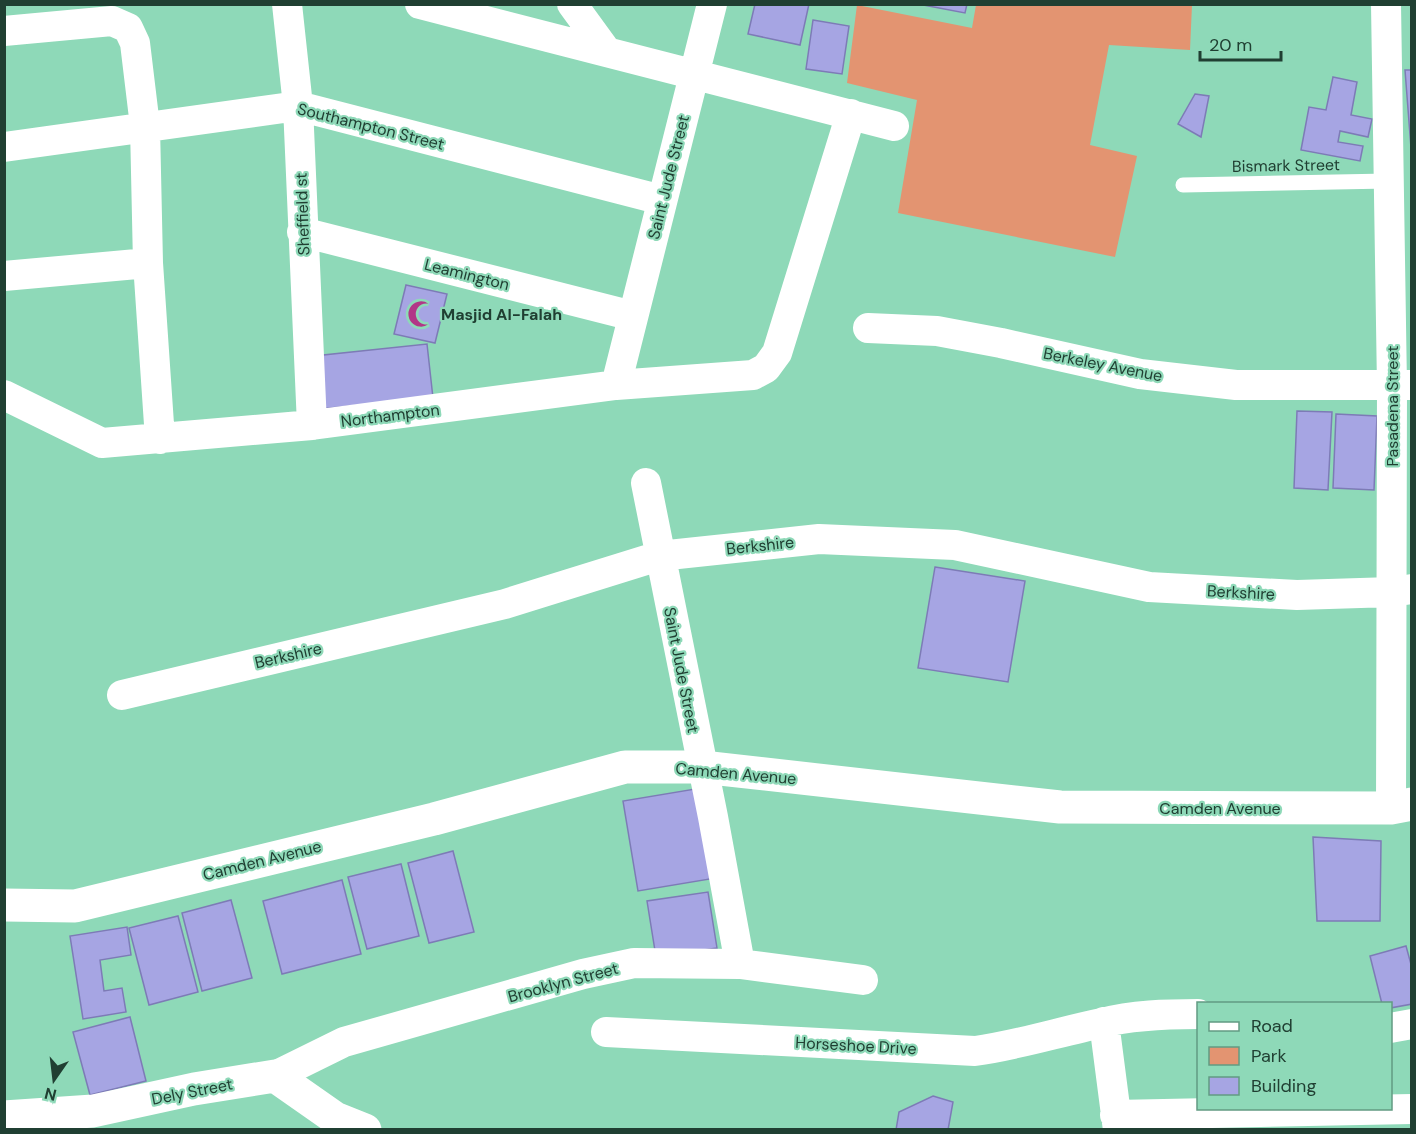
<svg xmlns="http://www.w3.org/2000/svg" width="1416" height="1134" font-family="'DM Sans',sans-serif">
<rect width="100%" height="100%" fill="#8ed9b8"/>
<path fill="#e39471" d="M857,5L972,28L976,5H1192L1190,50L1109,45L1090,145L1137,156L1115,257L898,213L917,100L847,83Z"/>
<path fill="#a6a5e3" stroke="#7d7bb6" stroke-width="1.5" d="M755,4H809L800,45L748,34Z
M918,4H967L965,13Z
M813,20L849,26L842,74L806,69Z
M1405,70H1412V161Z
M1333,77L1357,82L1351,115L1372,119L1368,137L1340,131L1338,142L1363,146L1360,161L1301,150L1309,107L1326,110Z
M1195,94L1209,96L1201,137L1178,124Z
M406,285L447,294L435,343L394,334Z
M427,344L433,398L320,409L314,356Z
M1297,411L1332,412L1328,490L1294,488Z
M1336,414L1377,416L1374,490L1333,488Z
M935,567L1025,581L1008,682L918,668Z
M701,788L716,878L638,891L623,801Z
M1313,837L1381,841L1380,921H1317Z
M453,851L474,932L429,943L408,863Z
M401,864L419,936L367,949L348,877Z
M342,880L361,954L282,974L263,901Z
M708,892L717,948L656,957L647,901Z
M231,900L252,978L202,991L182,913Z
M178,916L198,992L149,1005L129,928Z
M127,927L131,955L100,960L104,991L122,988L126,1012L83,1019L70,936Z
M1406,946L1412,968V1004L1390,1008V1004H1382L1370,956Z
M130,1017L146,1081L90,1095L73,1032Z
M933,1096L953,1102L948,1130H896L899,1112Z"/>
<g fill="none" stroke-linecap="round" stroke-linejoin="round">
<path stroke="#fff" stroke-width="15" d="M1183,185L1388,181"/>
<path stroke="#fff" stroke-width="30" d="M287,4L298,106L312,425
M420,4L894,126
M572,4L607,52
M1386,4L1392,387L1391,808
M4,31L112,21L128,28L135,43L145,126L148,263L160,439
M4,147L298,106L662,200
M302,232L633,316
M4,276L148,263
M868,328L937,331L1001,343L1140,374L1236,385H1412
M616,385L712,4
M4,395L102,443L312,425L616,385L753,375L766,368L777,353L851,114
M646,483L713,817L740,964
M122,695L505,604L659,556L819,539L955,545L1149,587L1297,595L1392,592L1412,589
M1104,1022L1118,1130
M1390,1028L1412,1024
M606,1032L975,1051C1018,1045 1059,1032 1102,1023C1133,1015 1166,1014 1198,1014
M275,1076L344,1042L583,974L634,963L740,964L863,980
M1115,1115L1412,1109"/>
<path stroke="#fff" stroke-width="33" d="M4,905L75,906L434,819L625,767H702L1060,807L1391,808L1412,804
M4,1117L93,1111L194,1089L275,1076L335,1118L365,1130"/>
</g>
<defs>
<symbol id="mosque-bare" viewBox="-9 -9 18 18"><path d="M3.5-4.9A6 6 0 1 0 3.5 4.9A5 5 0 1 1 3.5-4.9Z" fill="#b23687" stroke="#8ed9b8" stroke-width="2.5" paint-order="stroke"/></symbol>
</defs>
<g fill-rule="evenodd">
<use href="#mosque-bare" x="402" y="295" width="38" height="38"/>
</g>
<g text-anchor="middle" stroke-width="4.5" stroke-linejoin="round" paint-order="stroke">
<g font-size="16" fill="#203f32" stroke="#8ed9b8">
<text transform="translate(371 126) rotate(14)" y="6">Southampton Street</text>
<text transform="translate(1286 165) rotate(-1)" y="6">Bismark Street</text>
<text transform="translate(668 177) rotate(-76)" y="6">Saint Jude Street</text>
<text transform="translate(302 214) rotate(-92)" y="6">Sheffield st</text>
<text transform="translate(467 274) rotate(14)" y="6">Leamington</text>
<text transform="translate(1103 364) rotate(11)" y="6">Berkeley Avenue</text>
<text transform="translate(1392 406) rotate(-90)" y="6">Pasadena Street</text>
<text transform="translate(390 415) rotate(-7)" y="6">Northampton</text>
<text transform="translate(760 545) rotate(-6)" y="6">Berkshire</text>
<text transform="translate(1241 592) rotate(3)" y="6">Berkshire</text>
<text transform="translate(288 655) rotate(-13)" y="6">Berkshire</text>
<text transform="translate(682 670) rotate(79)" y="6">Saint Jude Street</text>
<text transform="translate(736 773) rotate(5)" y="6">Camden Avenue</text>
<text x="1220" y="814">Camden Avenue</text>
<text transform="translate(262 860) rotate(-14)" y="6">Camden Avenue</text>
<text transform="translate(563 982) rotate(-15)" y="6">Brooklyn Street</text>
<text transform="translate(856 1045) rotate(3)" y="6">Horseshoe Drive</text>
<text transform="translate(192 1091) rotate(-11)" y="6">Dely Street</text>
</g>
<g font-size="16" font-weight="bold" fill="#203f32" stroke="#8ed9b8" text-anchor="start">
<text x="441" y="320">Masjid Al-Falah</text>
</g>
</g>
<rect width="1416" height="1134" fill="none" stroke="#203f32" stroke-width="12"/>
<rect x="1197" y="1002" width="195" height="108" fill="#8ed9b8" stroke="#629b82" stroke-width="1.5"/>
<rect x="1209" y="1022" width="30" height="9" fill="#ffffff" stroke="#629b82" stroke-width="1.5"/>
<text x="1251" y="1032" font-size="18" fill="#203f32">Road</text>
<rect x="1209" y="1047" width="30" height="18" fill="#e39471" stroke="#629b82" stroke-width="1.5"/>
<text x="1251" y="1062" font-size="18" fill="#203f32">Park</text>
<rect x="1209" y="1077" width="30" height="18" fill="#a6a5e3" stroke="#629b82" stroke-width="1.5"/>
<text x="1251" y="1092" font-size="18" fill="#203f32">Building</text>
<g transform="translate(54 1080) rotate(194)" stroke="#8ed9b8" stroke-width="4.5" paint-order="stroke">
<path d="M0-4.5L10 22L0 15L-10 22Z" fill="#203f32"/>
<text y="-9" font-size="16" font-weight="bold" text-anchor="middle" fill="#203f32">N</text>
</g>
<path d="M1200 51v9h81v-9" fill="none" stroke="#203f32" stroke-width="3"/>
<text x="1209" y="51" font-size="18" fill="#203f32" stroke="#8ed9b8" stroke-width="4.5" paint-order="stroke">20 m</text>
</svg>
